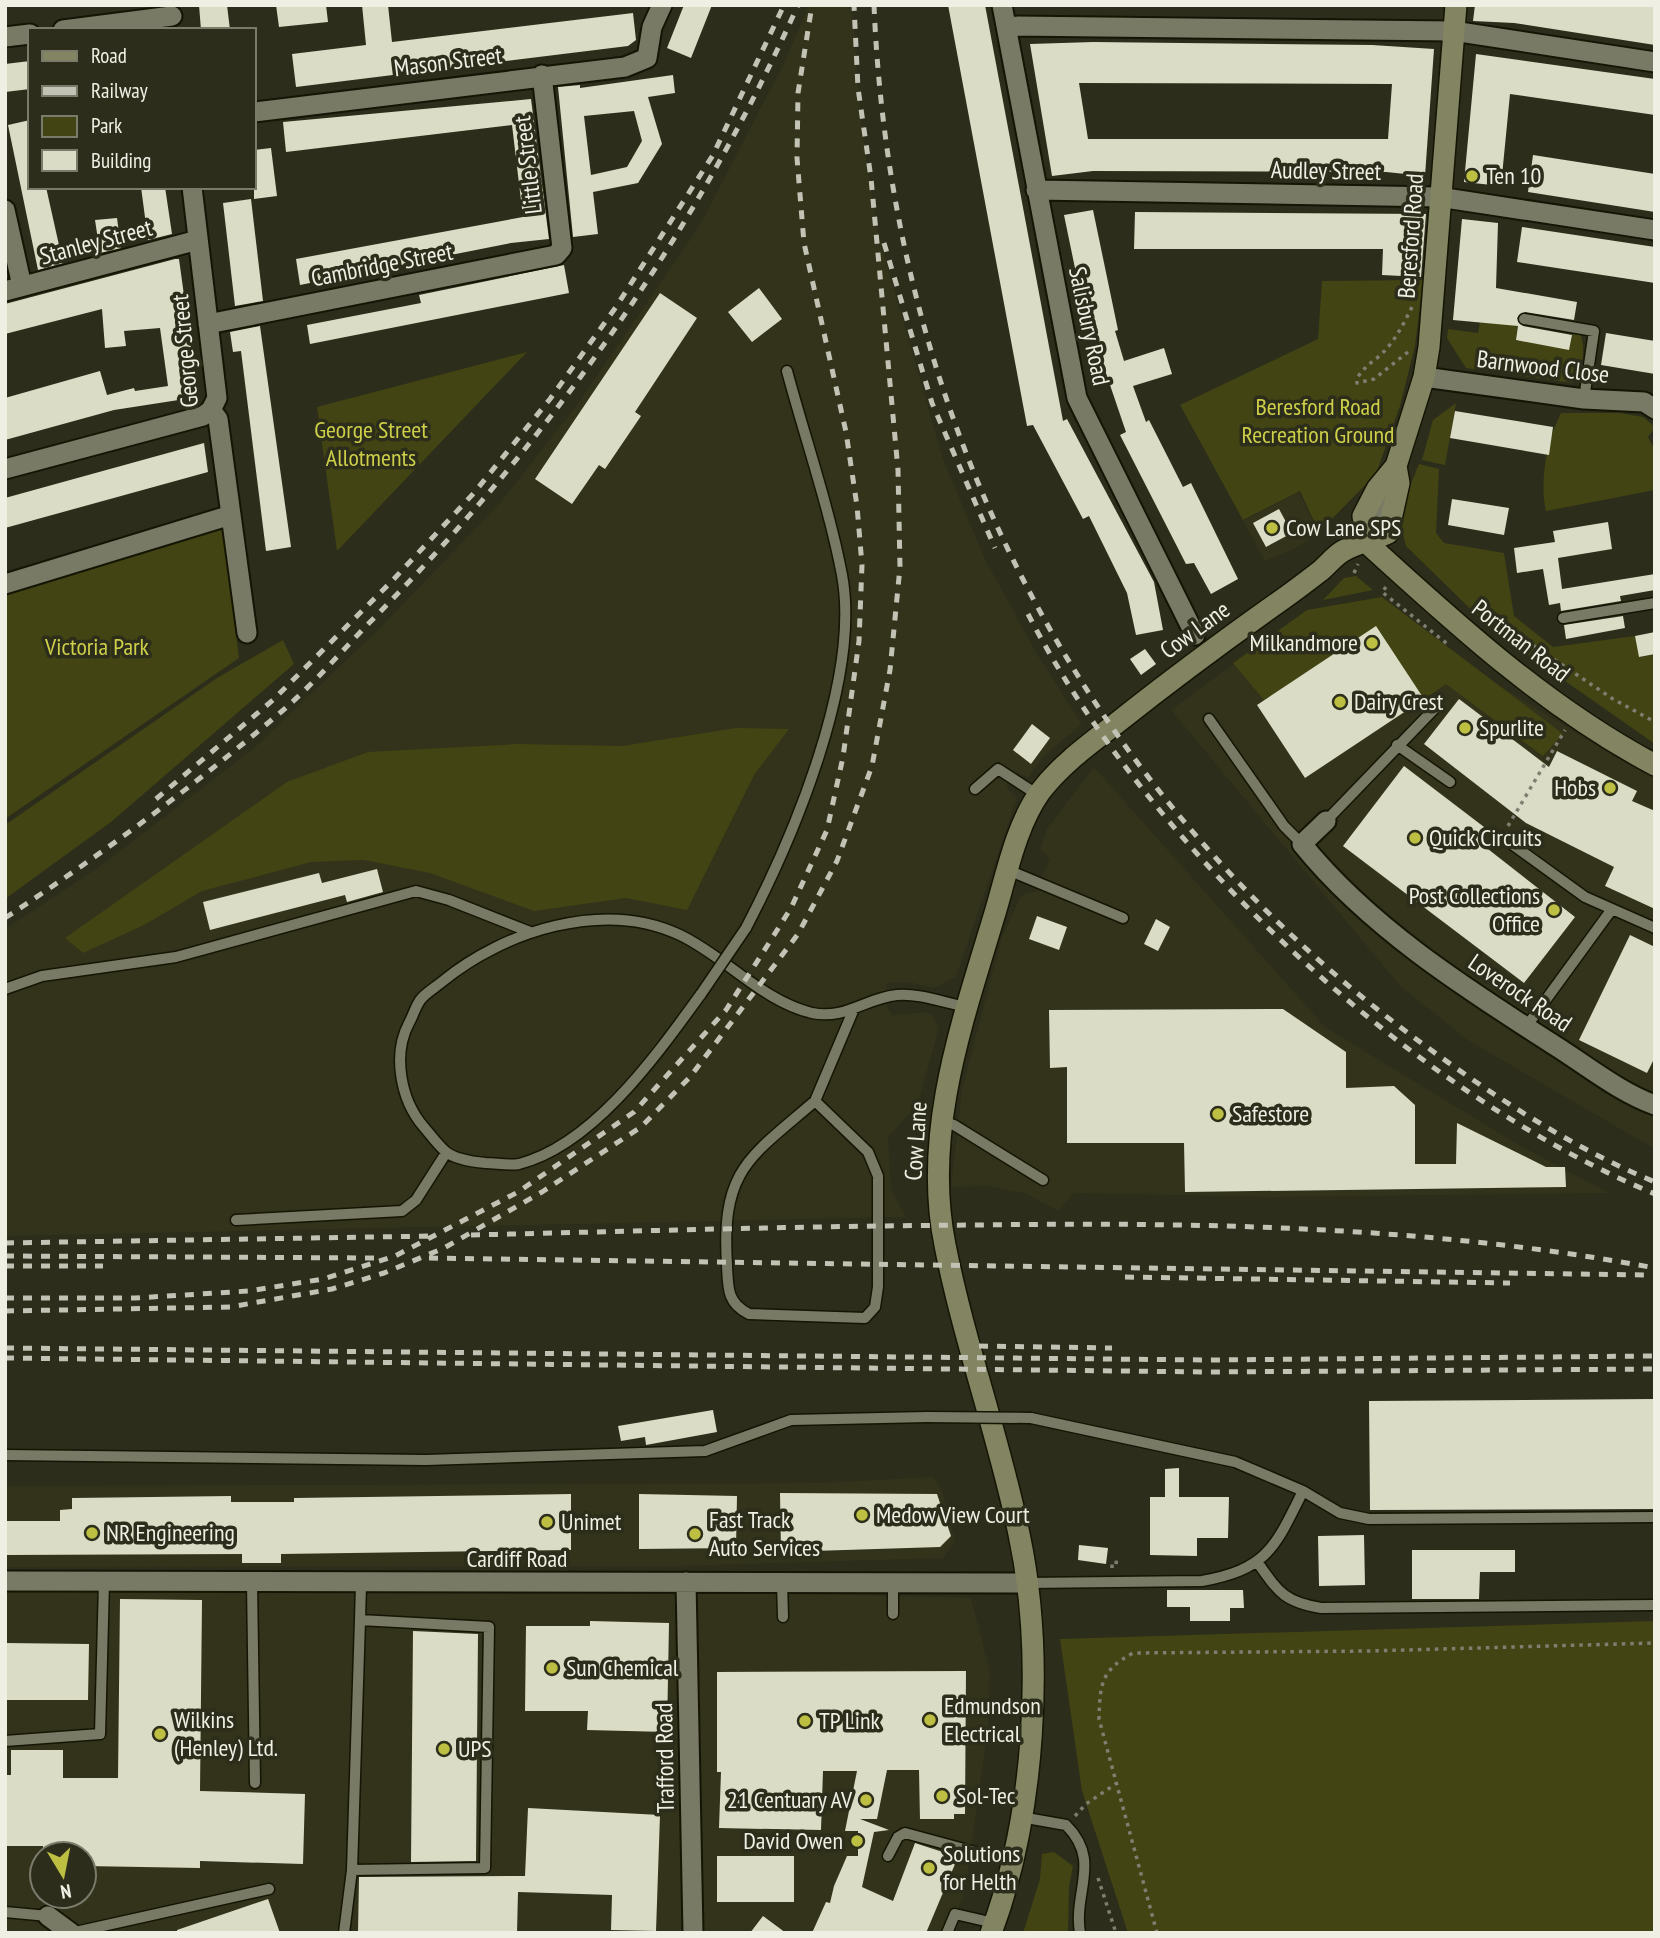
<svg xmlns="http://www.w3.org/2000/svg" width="1660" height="1938" font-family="'PT Sans Narrow',sans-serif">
<rect width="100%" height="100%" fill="#2c2d1b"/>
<path fill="#32331a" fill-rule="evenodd" d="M809,5H852L862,132L878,233L943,459L985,559L1037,654L1082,724L1044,756L1028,778L1017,772L1006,787L1017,798L956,977L934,988L908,982L886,983L887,1007L892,1015L926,1012L932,1015L939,1028L918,1104L888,1137L891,1190L906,1217L5,1236V929L99,867L254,748L379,629L500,503L577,405L700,225L784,63Z
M1299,492L1319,533L1294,549L1265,561L1243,521Z
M1382,597L1457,659L1620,760L1655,777V1149L1469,1041L1400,986L1171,710L1307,610Z
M1094,767L1325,1027L1519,1145L1609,1193L1276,1197L1074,1193L1058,1211L1027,1194L988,1186L951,1187L962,1089L1001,940L1019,899L1024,894L1036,891L1050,858L1040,850L1046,830Z
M934,1477L942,1491L955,1540L943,1558L678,1566L5,1567V1486L818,1483Z
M5,1582L671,1590L971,1598L990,1672L988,1728L965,1892L948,1933H5ZM42,1854H84V1896H42Z"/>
<path fill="#434413" d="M1423,280L1415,346L1400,406L1376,474L1319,532L1300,491L1243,520L1180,405L1318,339L1322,281Z
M1480,322L1518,325L1516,340L1569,349L1573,331L1580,333C1586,347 1583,372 1573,383L1466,368L1447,338L1448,329L1478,333Z
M527,352L337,551L317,407Z
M1456,403L1445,465L1422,460L1433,420Z
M1561,413H1620L1643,417L1655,427L1648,437L1655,451V490L1546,511C1539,481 1547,440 1561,413Z
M1419,464L1439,469L1436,533L1444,543L1504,553L1514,616L1553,647L1635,636L1640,657L1655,654V744L1491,629L1406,546L1401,527L1408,491Z
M221,514L239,658L5,819V579Z
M1356,576L1373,590L1323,600L1344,578Z
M1382,597L1563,734L1543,756L1446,684L1424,699L1376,627L1264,700L1233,663L1307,610Z
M283,640L294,664L111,822L5,899V825L217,678Z
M736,728L789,729L754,775L687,910L626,898L534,911L430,873L364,860L311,862L202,891L144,925L83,953L65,938L287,782L368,752L517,744L622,746Z
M1655,1621V1933H1128L1082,1791L1060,1639Z
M1054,1852L1073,1866L1069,1887L1068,1933H1023L1040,1879L1042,1854Z"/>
<path fill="#dadcc5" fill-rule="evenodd" d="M199,5H227L230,30H201Z
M276,5H326L328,22L279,27Z
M362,5H388L392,42L633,13L636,40L628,46L296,87L292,54L366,45Z
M684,5H712L691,58L667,48Z
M948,5H985L1063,421L1067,419L1154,582L1163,630L1136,635L1127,593L1089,516L1083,519L1033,425L1027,426Z
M1475,5L1655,7V45L1514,23L1473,21Z
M1093,42L1372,45L1434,49L1425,176L1386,172L1093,171L1052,176L1030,44ZM1079,83L1392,84L1388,139H1088Z
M1476,54L1655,79V115L1510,94L1501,186L1464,182Z
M30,61V89L5,92V64Z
M673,75L675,93L648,97L662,144L638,183L593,192L598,234L573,237L558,87L580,85V88ZM634,111L642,141L627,167L591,175L584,116Z
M531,99L549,239L511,243L300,285L296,259L523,217L512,125L286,152L283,122Z
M30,120V187H46L63,263L38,270L8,125Z
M271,148L277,196L254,199V150Z
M1533,155L1655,174V212L1528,192Z
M141,187H165L172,234L148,240Z
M251,199L263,301L235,306L223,203Z
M1093,210L1118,330L1115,331L1124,361L1164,348L1172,374L1133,386L1146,422L1149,420L1183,487L1191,483L1238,579L1211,594L1194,563L1186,564L1120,435L1126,432L1093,335L1089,336L1064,215Z
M1135,212L1426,214L1421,277L1382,275L1383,249H1134Z
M117,218L121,248L100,253L95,220Z
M1462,219L1498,223L1496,288L1577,302L1574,320L1525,312L1517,318L1523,326L1572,335L1569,350L1516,340L1518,326L1453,320Z
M1522,227L1655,247V283L1517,262Z
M175,259H179L198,397L114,410L5,440V398L100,371L107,395L134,388L135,391L168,386L160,328L124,331L126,346L105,348L102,309L5,334V304Z
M564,265L569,293L310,344L307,325L421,303L419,295Z
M759,288L782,319L752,342L728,312Z
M660,293L697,318L635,412L641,416L605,469L599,465L572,504L535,479Z
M260,326L291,547L266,551L241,351L233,352L230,332Z
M1606,333L1655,341V374L1601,365Z
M1455,411L1553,427L1549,455L1450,438Z
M204,443L208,472L5,528V498Z
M1452,499L1509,508L1504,535L1448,525Z
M1279,509L1292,533L1266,547L1253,523Z
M1608,522L1612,549L1558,558L1562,589L1655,574V590L1620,596L1621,601L1561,611L1560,603L1549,605L1543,569L1517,573L1514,548L1555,542L1553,531Z
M1623,616L1625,628L1566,639L1564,625Z
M1376,626L1424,699L1305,778L1257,705Z
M1655,632V654L1639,657L1635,636Z
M1145,649L1156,664L1141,675L1130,659Z
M1459,699L1549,767L1557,751L1637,791L1632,801L1655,811V909L1605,886L1614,867L1526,823L1424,744Z
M1032,724L1050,738L1031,764L1013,750Z
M1404,766L1488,830L1479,842L1575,917L1524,983L1343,846Z
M377,869L383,892L347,902L345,895L210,930L203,902L319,873L322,883Z
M1037,916L1067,927L1059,950L1029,939Z
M1156,919L1170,927L1158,951L1144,944Z
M1630,935L1655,947V1057L1647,1073L1579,1040Z
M1283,1009L1346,1052V1088L1394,1086L1415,1105V1164H1456L1457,1123L1546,1167H1565L1566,1187L1185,1192L1184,1143H1067V1067L1050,1068L1049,1010Z
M1655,1399V1509L1370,1510L1369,1401Z
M713,1410L717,1432L646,1445L645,1437L621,1441L618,1426Z
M1179,1468V1497H1229L1228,1538H1197V1556L1150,1555V1497H1165V1469Z
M780,1493L937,1494L951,1536L940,1547L781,1552Z
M571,1494V1550L281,1554V1563H242V1554L5,1555V1521H60V1510L72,1509V1498L231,1496V1502H294V1498Z
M639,1494L737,1496L736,1548L639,1549Z
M1364,1535L1365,1585L1319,1586L1318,1536Z
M1079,1545L1108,1548L1106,1564L1078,1560Z
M1412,1550H1515V1572H1480L1479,1599H1412Z
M1167,1590H1243L1244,1608H1230V1621H1190V1607H1167Z
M120,1599L202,1600L200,1791L305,1794L303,1864L200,1861V1868L84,1866V1854H43V1846H5V1775H11V1750H63V1778H118Z
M590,1621L669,1623L667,1732L587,1730L588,1711H525L526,1626H590Z
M413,1631L478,1634L476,1861L411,1862Z
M5,1643L89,1644L88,1700H5Z
M966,1671L965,1814H954V1819H920L919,1770H887L877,1819H860L889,1830L874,1832L862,1887L893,1901L915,1843L958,1857L926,1933H812L826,1902L830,1903L834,1886L847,1856H858V1831H845L857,1771H823L821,1830L719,1828L721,1772H717V1672Z
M528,1808L660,1815L656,1931L611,1930L612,1895L518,1892L517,1933H358L359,1877L525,1876Z
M717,1856H794V1902H717Z
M268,1899L280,1933H177V1930Z
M763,1916L786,1933H750Z"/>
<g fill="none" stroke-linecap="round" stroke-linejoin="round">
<defs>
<path id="lane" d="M1524,319L1594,331L1584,399
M1371,533L1388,488
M1563,618L1655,603
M1209,719L1284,826L1302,844
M1397,745L1450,782
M975,789L998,769L1038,795
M1326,821L1436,707
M1502,837L1585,897L1655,928
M1008,870L1123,918
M746,928C793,838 861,678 842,575C829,507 805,438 787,371
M5,989L42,976L176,957L416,891L449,900L530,932
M701,994C658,1053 594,1145 519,1164C509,1166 496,1163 486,1163C474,1162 454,1159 445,1151C437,1144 430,1134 423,1126C401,1100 392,1055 409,1023C413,1016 416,1005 421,999C427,992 436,987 443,981C504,931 604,899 680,935C726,957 762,1001 812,1013C845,1020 866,998 897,995C920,993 944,1003 967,1007
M1526,1027L1612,909
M815,1101L868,1152L878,1176V1287L875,1307L865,1318L749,1314C727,1303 728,1288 727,1265C721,1169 749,1158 815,1101Z
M815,1101L853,1011
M942,1121L954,1125L1043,1180
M236,1220L402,1211L416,1200L446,1153
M1031,1418L1235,1462L1303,1491L1340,1513L1369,1519L1655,1517
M5,1455L426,1460L705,1451L791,1420L927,1417
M1258,1563C1279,1593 1285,1602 1321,1608L1655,1605
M782,1582L783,1617
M252,1583L255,1783
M1028,1583L1202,1581C1268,1569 1275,1547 1303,1491
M893,1584V1614
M360,1620L489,1627L485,1868L352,1870L360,1620L361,1584
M5,1741L100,1734L104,1582
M1021,1817L1066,1825C1102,1861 1073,1891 1080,1933
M888,1856L898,1837L905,1833L1012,1862
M5,1912L48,1916
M71,1933L269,1889
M344,1933L352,1870
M947,1933L955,1914L994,1923"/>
<path id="street" d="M1002,5L1077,398L1195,635
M1006,26L1453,31L1655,62
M63,30L172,16
M5,37L30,34
M254,112L625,67L647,58L652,27L662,5
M192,187L217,398L211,410
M1036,190L1439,197L1655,230
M5,210L22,286
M5,291L198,240
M208,324L556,255L562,248L542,75
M1424,377L1584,399L1644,402L1655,409
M211,410L218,419L247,633
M5,469L203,416L211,410
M5,584L231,515
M1326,821L1302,844C1369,927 1465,988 1554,1045C1586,1065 1619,1092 1655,1105
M5,1581L1028,1583
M686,1582L693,1933
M48,1916L71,1933"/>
<path id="secondary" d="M1367,543L1363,516L1377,489L1396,466L1424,377L1429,347L1456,5
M1367,543C1457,625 1546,707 1655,765
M991,1933C1035,1816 1045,1656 1019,1534C999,1437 964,1342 945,1245C922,1132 963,1020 995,913C1007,873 1016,826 1040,792C1061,764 1091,743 1118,722C1171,680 1225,640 1280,601C1293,592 1306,582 1319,572C1327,566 1334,556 1343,551C1357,543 1374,540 1388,533L1399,483L1396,466"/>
</defs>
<use href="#lane" stroke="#151505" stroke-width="13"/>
<use href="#street" stroke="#151505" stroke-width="23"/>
<use href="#secondary" stroke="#151505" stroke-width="24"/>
<path stroke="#7e7f70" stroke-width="3.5" stroke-dasharray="3.5 5" stroke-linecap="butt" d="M1408,352L1374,379L1357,383V378C1363,369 1368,365 1377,358C1393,345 1403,325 1412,307
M1354,573L1358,564
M1386,587L1382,592L1450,646
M1508,642L1531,644L1613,699L1655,722
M1508,826L1565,730
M1112,1568V1562L1122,1563
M1075,1816L1086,1804L1117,1783
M1098,1878L1116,1933
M1157,1933L1099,1719C1100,1684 1101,1670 1133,1653L1370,1651L1655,1643"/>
<use href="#lane" stroke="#797a65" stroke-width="10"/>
<use href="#street" stroke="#797a65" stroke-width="19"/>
<use href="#secondary" stroke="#838461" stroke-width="21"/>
<path stroke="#c2c2b5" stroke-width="5" stroke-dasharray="9 9" stroke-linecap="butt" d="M874,5C891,418 1079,788 1412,1036C1487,1092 1568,1146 1655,1182
M884,243L932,403L995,548
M1028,614C1149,848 1411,1093 1655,1194
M156,799L273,700L392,581L473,494L550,399L616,307L713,155L784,5
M5,918C101,855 194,786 281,712C315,683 345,647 377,615C552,437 696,233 798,5
M471,1235C640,1231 809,1226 978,1225C1205,1222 1430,1226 1655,1268
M5,1243L433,1236
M5,1256L376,1258
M429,1258L1650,1275
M5,1266H103
M1125,1277L1510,1283
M5,1298H135L249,1291L323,1279L395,1256L518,1192L634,1112L726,1010L769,943L791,908L827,830L843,757L859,641L862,565L857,506L846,432L804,243L797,158L798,93L812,5
M5,1311L230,1307L332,1289L384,1273L444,1248L542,1192L641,1127L690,1077L798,934L837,861L872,766L890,670L900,567L898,470L871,178L858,88L854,5
M979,1346L1112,1348
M5,1348L1208,1360L1655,1356
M5,1358L1208,1372L1655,1369"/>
<defs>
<path id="lane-bridge" d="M701,994L746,928
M927,1417L1031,1418"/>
</defs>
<use href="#lane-bridge" stroke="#151505" stroke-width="13" stroke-linecap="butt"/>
<use href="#lane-bridge" stroke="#797a65" stroke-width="10"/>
</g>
<g fill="#bdbf43" stroke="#2c2d1b" stroke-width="2.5">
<circle cx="1472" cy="176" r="7"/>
<circle cx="1272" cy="528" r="7"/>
<circle cx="1372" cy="643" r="7"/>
<circle cx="1340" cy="702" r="7"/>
<circle cx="1465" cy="728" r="7"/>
<circle cx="1610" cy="788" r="7"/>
<circle cx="1415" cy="838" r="7"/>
<circle cx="1554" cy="910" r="7"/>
<circle cx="1218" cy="1114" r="7"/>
<circle cx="862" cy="1515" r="7"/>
<circle cx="547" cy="1522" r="7"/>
<circle cx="92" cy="1533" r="7"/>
<circle cx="695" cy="1534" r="7"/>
<circle cx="552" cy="1668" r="7"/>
<circle cx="930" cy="1720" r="7"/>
<circle cx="805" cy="1721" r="7"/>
<circle cx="160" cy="1734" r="7"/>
<circle cx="444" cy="1749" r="7"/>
<circle cx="942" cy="1796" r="7"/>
<circle cx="866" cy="1800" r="7"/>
<circle cx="857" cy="1841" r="7"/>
<circle cx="929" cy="1868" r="7"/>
</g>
<g text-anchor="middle" stroke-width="7" stroke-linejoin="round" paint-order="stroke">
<g font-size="24" fill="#efefe4" stroke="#2c2d1b">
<text transform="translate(448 62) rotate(-7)" y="8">Mason Street</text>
<text transform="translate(528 165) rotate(-97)" y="8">Little Street</text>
<text transform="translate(1326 171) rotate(1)" y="8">Audley Street</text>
<text transform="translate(1411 236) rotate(-86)" y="8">Beresford Road</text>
<text transform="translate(96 242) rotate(-15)" y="8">Stanley Street</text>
<text transform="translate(382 265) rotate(-11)" y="8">Cambridge Street</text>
<text transform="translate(1089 326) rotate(78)" y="8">Salisbury Road</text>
<text transform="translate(185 351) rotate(-95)" y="8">George Street</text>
<text transform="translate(1543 367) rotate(7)" y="8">Barnwood Close</text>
<text transform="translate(1195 630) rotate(-36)" y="8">Cow Lane</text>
<text transform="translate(1521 641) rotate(38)" y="8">Portman Road</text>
<text transform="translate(1520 993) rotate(34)" y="8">Loverock Road</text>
<text transform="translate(916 1141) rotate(-86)" y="8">Cow Lane</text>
<text x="517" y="1567">Cardiff Road</text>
<text transform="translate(665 1758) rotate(-91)" y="8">Trafford Road</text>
</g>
<g font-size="24" fill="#efefe4" stroke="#2c2d1b" text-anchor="start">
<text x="1486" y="184">Ten 10</text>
<text x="1286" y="536">Cow Lane SPS</text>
<text x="1358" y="651" text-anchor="end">Milkandmore</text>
<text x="1354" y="710">Dairy Crest</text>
<text x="1479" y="736">Spurlite</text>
<text x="1596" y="796" text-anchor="end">Hobs</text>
<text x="1429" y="846">Quick Circuits</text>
<text x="1540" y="904" text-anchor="end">Post Collections<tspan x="1540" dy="28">Office</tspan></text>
<text x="1232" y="1122">Safestore</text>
<text x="876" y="1523">Medow View Court</text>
<text x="709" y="1528">Fast Track<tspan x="709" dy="28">Auto Services</tspan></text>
<text x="561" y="1530">Unimet</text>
<text x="106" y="1541">NR Engineering</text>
<text x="566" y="1676">Sun Chemical</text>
<text x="944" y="1714">Edmundson<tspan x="944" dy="28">Electrical</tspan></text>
<text x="174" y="1728">Wilkins<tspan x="174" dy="28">(Henley) Ltd.</tspan></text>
<text x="819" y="1729">TP Link</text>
<text x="458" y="1757">UPS</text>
<text x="956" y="1804">Sol-Tec</text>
<text x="852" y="1808" text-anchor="end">21 Centuary AV</text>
<text x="843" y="1849" text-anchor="end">David Owen</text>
<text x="943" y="1862">Solutions<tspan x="943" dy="28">for Helth</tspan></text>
</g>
<g font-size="24" fill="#ced049" stroke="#2c2d1b">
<text x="1318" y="415">Beresford Road<tspan x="1318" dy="28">Recreation Ground</tspan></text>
<text x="371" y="438">George Street<tspan x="371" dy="28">Allotments</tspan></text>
<text x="97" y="655">Victoria Park</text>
</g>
</g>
<rect width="1660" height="1938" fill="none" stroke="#efefe4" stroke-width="14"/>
<rect x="28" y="28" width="228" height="161" fill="#2c2d1b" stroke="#7a7b6b" stroke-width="2"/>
<rect x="42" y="51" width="35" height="10" fill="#838461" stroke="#7a7b6b" stroke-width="2"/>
<text x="91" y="63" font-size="21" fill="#efefe4">Road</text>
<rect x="42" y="86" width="35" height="10" fill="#c2c2b5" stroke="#7a7b6b" stroke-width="2"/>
<text x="91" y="98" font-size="21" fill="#efefe4">Railway</text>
<rect x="42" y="116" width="35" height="21" fill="#434413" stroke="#7a7b6b" stroke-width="2"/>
<text x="91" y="133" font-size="21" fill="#efefe4">Park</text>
<rect x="42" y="150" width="35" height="21" fill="#dadcc5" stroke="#7a7b6b" stroke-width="2"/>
<text x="91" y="168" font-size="21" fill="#efefe4">Building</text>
<g transform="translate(63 1875) rotate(170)"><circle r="33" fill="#2c2d1b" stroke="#7a7b6b" stroke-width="2"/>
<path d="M0-5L12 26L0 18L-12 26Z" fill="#bdbf43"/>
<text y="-10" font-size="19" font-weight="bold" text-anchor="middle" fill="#efefe4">N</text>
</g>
</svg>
